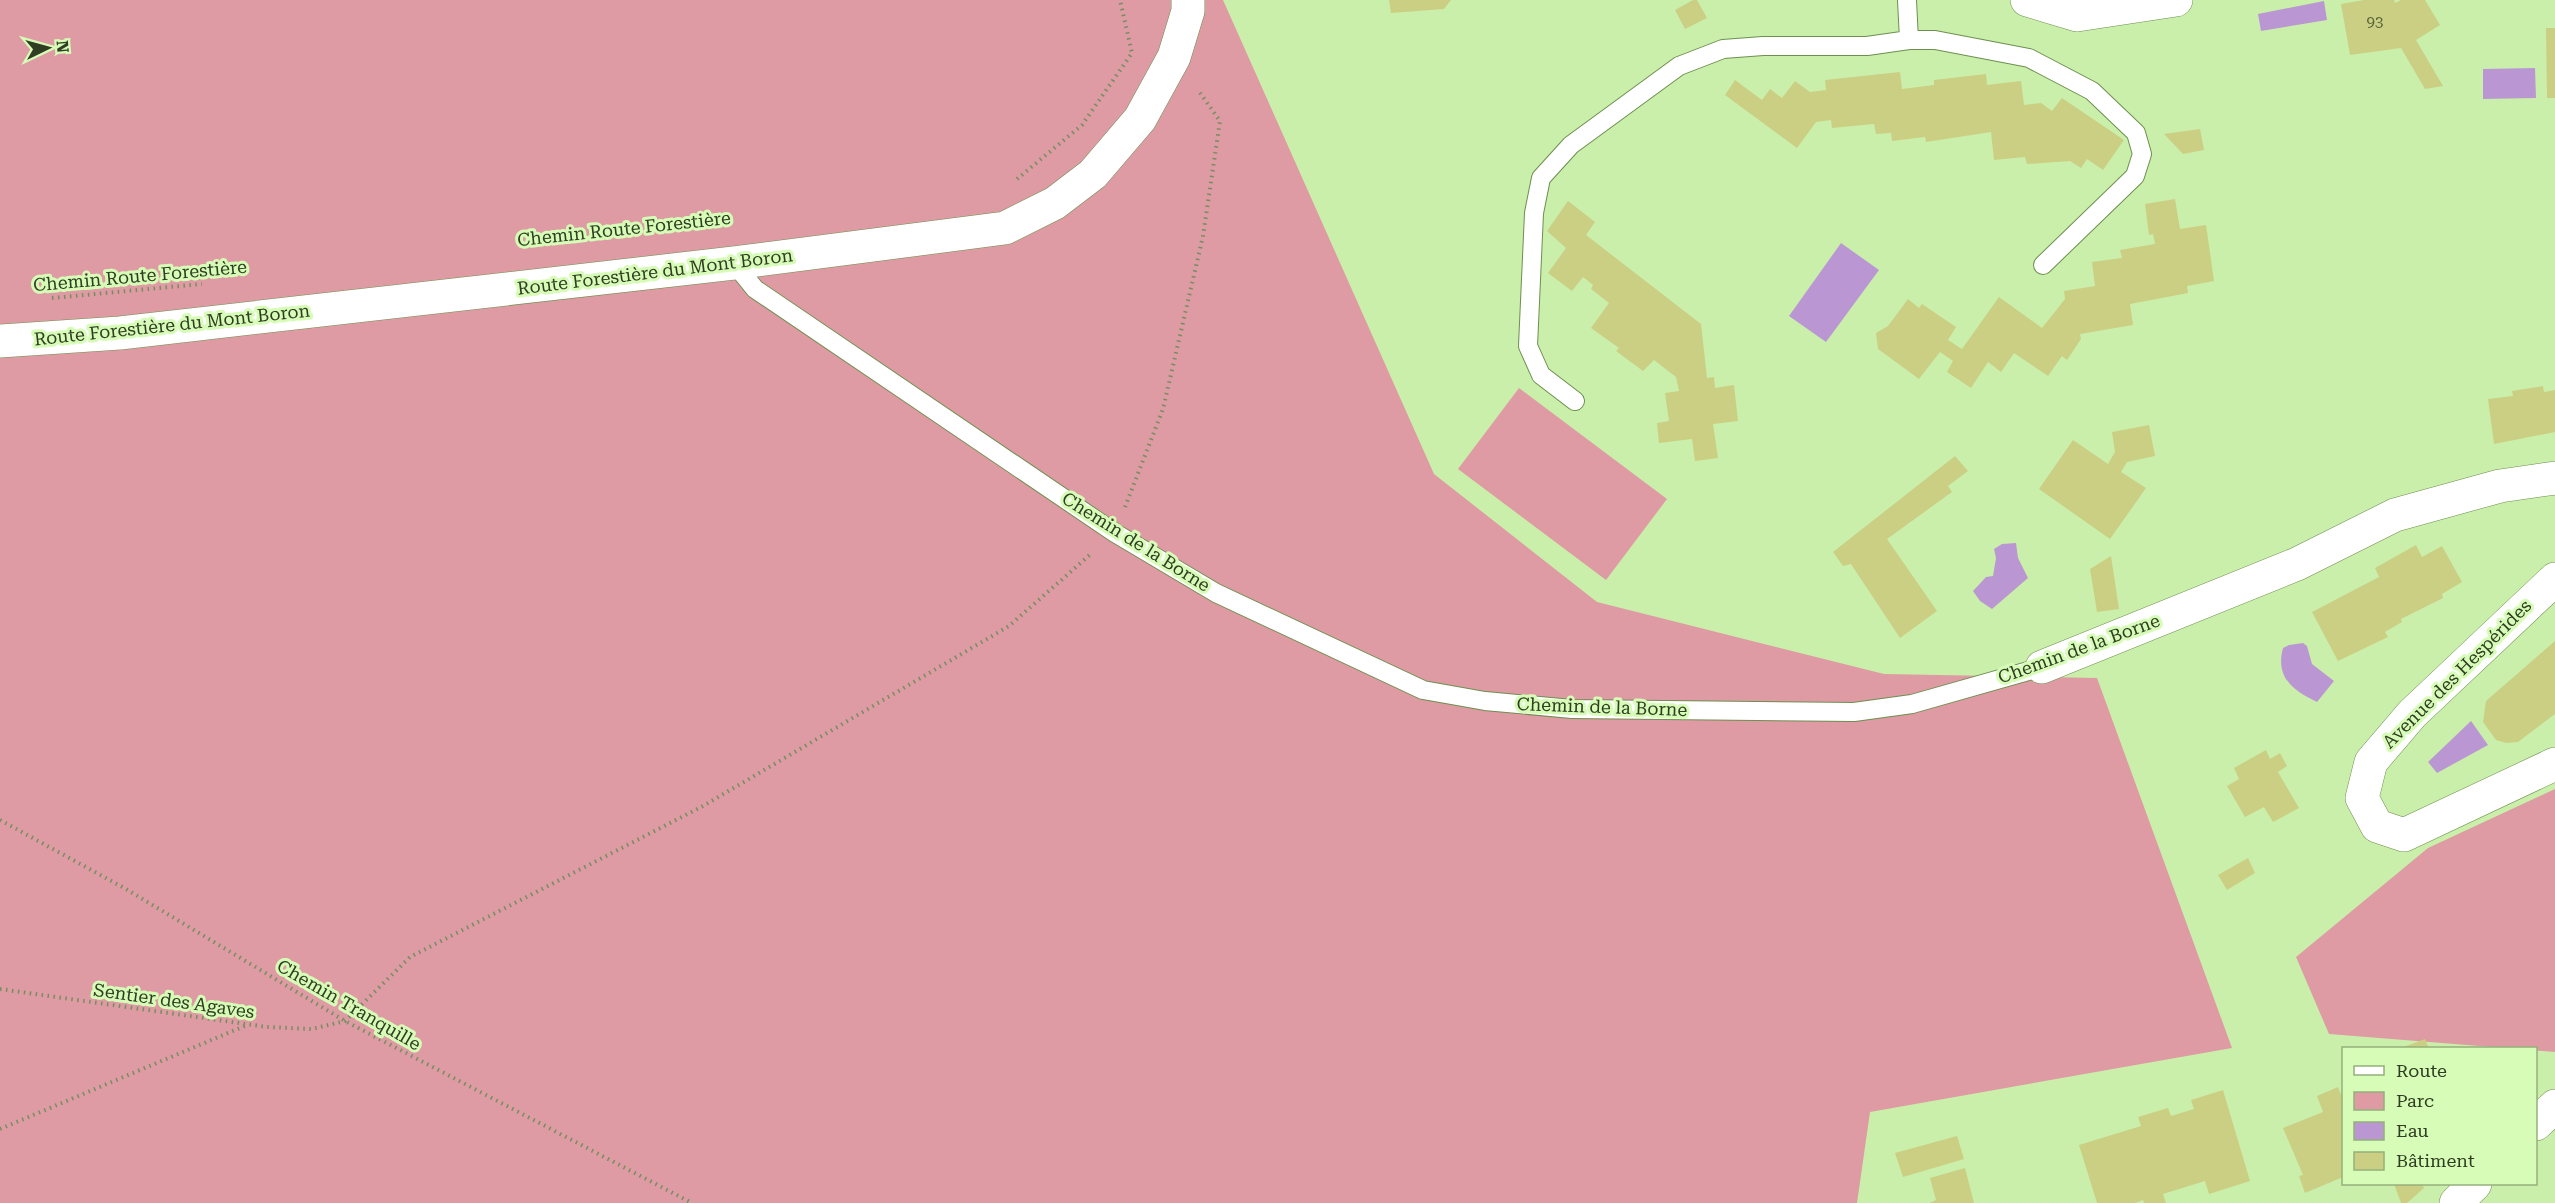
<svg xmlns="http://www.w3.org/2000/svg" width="2555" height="1203" font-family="'Roboto Serif',serif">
<rect width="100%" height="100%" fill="#caefaa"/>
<path fill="#de9ba4" d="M0,0H1223L1434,474L1597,602L1884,674L2097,678L2232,1048L1870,1112L1857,1203H0Z
M1519,388L1667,499L1606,580L1458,469Z
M2555,789V1052L2329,1034L2296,957L2428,848Z"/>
<path fill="#ba97d3" d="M2324,1L2327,20L2261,31L2258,14Z
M2535,68L2536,98L2483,99V69Z
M1841,243L1879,270L1826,342L1789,316Z
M2016,543L2018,558L2028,578L1992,609L1980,601L1973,591L1986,577L1993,576L1996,558L1994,549L2002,544Z
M2303,643L2307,646L2312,664L2334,681L2317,702C2293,691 2275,677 2283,648L2289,645Z
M2471,721L2488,745L2437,773L2428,762Z"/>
<path fill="#cbcf83" d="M1389,0H1451L1444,9L1391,13Z
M1693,0H1697L1707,18L1685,29L1675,10Z
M2364,0H2394L2395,3L2401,0H2425L2440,25L2416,40L2443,86L2425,89L2401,48L2350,55L2341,4Z
M2546,28H2555V98H2547Z
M1900,72L1902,89L1934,85V80L1986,74L1987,85L2021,81L2024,105L2041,103L2052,111L2062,98L2124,140L2103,170L2087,159L2081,168L2070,161L2027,164L2025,157L1994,160L1991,132L1926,142L1925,137L1892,141L1891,133L1876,134L1874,124L1832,128L1831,120L1816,122L1797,148L1725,95L1735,80L1762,100L1770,89L1782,98L1795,81L1810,92L1826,90L1825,80Z
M2200,129L2204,150L2183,154L2164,134Z
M2175,199L2180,229L2206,225L2214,281L2187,286L2188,293L2130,304L2133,325L2080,334L2081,339L2067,360L2062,356L2048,376L2014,353L2001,372L1988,362L1971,388L1947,372L1953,361L1940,352L1919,379L1878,349L1876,333L1888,326L1908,299L1919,308L1922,304L1956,327L1948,340L1962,349L1999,297L2042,328L2065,299L2064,291L2095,286L2092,262L2122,258L2120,250L2155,244L2153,234L2149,235L2145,204Z
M1568,201L1595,222L1586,235L1701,324L1707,378L1714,377L1715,388L1734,385L1738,421L1713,424L1718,458L1695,461L1692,439L1659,443L1657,423L1669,421L1665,393L1679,391L1676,377L1654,360L1643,371L1616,351L1619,348L1591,328L1609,303L1591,289L1593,285L1583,277L1572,291L1548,273L1566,248L1547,231Z
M2543,386L2544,392L2555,390V432L2494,444L2488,399L2513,396L2512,391Z
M2149,425L2155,456L2127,462L2121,472L2146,488L2110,539L2039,489L2073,440L2108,464L2115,452L2112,432Z
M1955,456L1968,471L1948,486L1952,492L1887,539L1937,611L1900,638L1851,564L1843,566L1833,552Z
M2416,545L2422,557L2442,546L2462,582L2442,594L2443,598L2401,619L2402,622L2385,632L2388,637L2338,661L2312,612L2379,577L2375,568Z
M2111,556L2119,609L2097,612L2090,569Z
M2555,641V714L2518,742L2506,743L2496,740L2483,722L2486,701Z
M2266,750L2270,759L2280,753L2287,766L2278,772L2299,808L2273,822L2264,807L2245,817L2227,786L2239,779L2234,768Z
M2248,858L2255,873L2227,890L2218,875Z
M2425,1039L2429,1048H2401Z
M2338,1087L2343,1100V1177L2305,1193L2299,1176L2303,1175L2283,1128L2323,1112L2317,1096Z
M2223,1090L2250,1181L2209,1194L2205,1181L2163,1194L2166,1203H2144L2143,1200L2135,1203H2097L2079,1145L2141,1126L2138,1117L2168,1108L2171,1116L2194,1109L2191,1100Z
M1957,1136L1964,1159L1903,1177L1895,1153Z
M1965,1168L1974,1203H1929L1936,1200L1930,1178Z
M2394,1184H2422L2424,1188L2407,1203H2401Z"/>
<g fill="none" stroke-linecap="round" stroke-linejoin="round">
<defs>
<path id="lane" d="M1907,0L1909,40
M734,263L755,289L1115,533L1216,593L1423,690L1485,701L1572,709L1854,712L1912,704L2042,667
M1575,401L1541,375L1528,346L1534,213L1541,178L1571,145L1679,66L1723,49L1763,46H1867L1909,40H1935L2029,58L2092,91L2136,133L2142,154L2135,176L2043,265"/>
<path id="street" d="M2027,0L2077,15L2176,0
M0,341L120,333L734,263L1005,228L1055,203L1093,174L1140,119L1174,57L1188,11V0
M2555,579L2412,714L2371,762L2362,798L2377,826L2404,835L2555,764
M2042,667L2297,564L2395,515L2500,486L2555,478
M2536,1124L2555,1106
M2456,1203L2475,1184"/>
</defs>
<use href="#lane" stroke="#6e8f4f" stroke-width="20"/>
<use href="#street" stroke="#6e8f4f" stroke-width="34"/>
<path stroke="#758e60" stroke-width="4" stroke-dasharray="1.5 4.5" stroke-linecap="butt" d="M1017,179L1082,125L1132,53L1120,0
M52,298L202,284
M1125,507L1163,409L1203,236L1220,121L1198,90
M0,820L126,889L345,1021L692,1203
M0,989L267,1027L312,1029L345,1021L410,957L703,806L1009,626L1092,553
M0,1129L247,1025"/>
<use href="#lane" stroke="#fff" stroke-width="18"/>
<use href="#street" stroke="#fff" stroke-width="33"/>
</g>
<g text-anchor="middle" stroke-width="6" stroke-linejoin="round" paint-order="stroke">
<g font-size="15" fill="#56623a">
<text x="2375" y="27">93</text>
</g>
<g font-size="18" fill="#2f3d22" stroke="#d7fcb7">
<text transform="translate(624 229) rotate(-6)" y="6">Chemin Route Forestière</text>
<text transform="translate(655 272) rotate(-7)" y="6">Route Forestière du Mont Boron</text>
<text transform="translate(140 276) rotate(-5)" y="6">Chemin Route Forestière</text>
<text transform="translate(172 325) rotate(-6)" y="6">Route Forestière du Mont Boron</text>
<text transform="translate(1136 542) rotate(32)" y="6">Chemin de la Borne</text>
<text transform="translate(2079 649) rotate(-20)" y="6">Chemin de la Borne</text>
<text transform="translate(2457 674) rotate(-45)" y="6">Avenue des Hespérides</text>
<text transform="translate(1602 707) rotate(2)" y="6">Chemin de la Borne</text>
<text transform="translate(174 1001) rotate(8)" y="6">Sentier des Agaves</text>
<text transform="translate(349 1005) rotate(30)" y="6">Chemin Tranquille</text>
</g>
</g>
<rect x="2342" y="1047" width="195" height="138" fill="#d7fcb7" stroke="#94b07b" stroke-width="1.5"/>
<rect x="2354" y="1066" width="30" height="9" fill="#ffffff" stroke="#94b07b" stroke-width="1.5"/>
<text x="2396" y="1077" font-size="18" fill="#2f3d22">Route</text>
<rect x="2354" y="1092" width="30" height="18" fill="#de9ba4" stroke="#94b07b" stroke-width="1.5"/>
<text x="2396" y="1107" font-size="18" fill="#2f3d22">Parc</text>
<rect x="2354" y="1122" width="30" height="18" fill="#ba97d3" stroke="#94b07b" stroke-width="1.5"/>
<text x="2396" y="1137" font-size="18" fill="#2f3d22">Eau</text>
<rect x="2354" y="1152" width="30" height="18" fill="#cbcf83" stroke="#94b07b" stroke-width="1.5"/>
<text x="2396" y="1167" font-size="18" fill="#2f3d22">Bâtiment</text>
<g transform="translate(48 48) rotate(85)" stroke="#d7fcb7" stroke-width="4.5" paint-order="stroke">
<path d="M0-4.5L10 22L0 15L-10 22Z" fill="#2f3d22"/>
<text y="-9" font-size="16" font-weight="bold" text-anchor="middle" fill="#2f3d22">N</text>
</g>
</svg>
